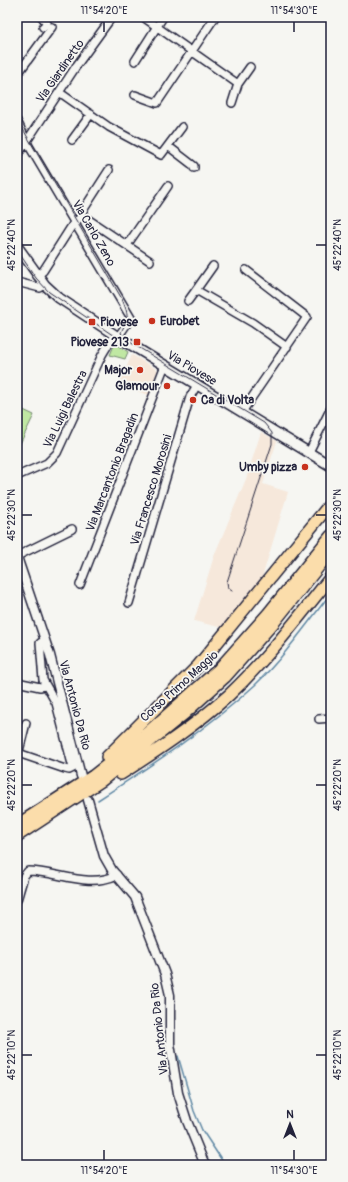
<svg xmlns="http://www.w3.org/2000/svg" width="348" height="1182" font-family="Pangolin,sans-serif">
<rect width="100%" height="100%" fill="#f6f6f2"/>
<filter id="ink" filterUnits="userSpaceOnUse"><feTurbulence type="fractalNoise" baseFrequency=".025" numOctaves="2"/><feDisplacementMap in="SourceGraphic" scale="8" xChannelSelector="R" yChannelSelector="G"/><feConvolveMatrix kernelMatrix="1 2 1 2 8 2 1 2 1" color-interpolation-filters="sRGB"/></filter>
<g filter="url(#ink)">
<path fill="#f6e8db" d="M132,355L158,370L149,395L118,385Z
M261,432L277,441L263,484L288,492L261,581L223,628L194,621L214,556L246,479Z"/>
<path fill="#c0e8a3" stroke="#71856f" d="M115,343L128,352L125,359L110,355Z
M17,407L34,415L17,450Z"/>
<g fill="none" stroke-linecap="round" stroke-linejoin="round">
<path stroke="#6189a5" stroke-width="1.5" d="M98,800C152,765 207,729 255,685C283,658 307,624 331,593
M178,1056L194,1111L202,1130L225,1165"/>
<defs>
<path id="minor" d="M42,17L47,23L43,27
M143,17L238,84
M135,61L163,17
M17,75L52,27
M59,92L109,127L161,155L182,127
M135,95L157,103L215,17
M232,103L238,84L250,67
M17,121L29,146L131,318L118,337L111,340L102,355L57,453L47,463L17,476
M72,140L91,114
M168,146L194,166V168
M17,156L77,65L112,17
M80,218H86L150,261
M127,245L168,186
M213,266L196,290L253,323L287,347
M37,276L43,271L73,224L80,218L82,212L109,170
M17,282L40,288L45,285
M188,301L196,290
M242,412L307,317L246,270
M309,452L331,408
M17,556L72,529
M80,585L165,365
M129,603L190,397L197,385
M17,682L40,687L45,686
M319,719L331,718
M26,723L19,751L21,754L65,769L69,770L73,768L56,703L43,680L40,643L45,640
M17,900L24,876L28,871C57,871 88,889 117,875"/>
<path id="tertiary" d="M17,557L50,655L81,776
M88,800L104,856L112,870L135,897L165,974L170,995V1044L178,1093L187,1121L205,1165"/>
<path id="secondary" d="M17,246L45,285L59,298L118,337L331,466"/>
<path id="trunk" d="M107,757L198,666L331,503
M121,774C158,750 196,725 229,695C267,659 298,618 331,577
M17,825L93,776L139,740L219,669L268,614L331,536
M17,836L101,781L185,713L225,677L275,621L331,551"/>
</defs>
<use href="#minor" stroke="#22223b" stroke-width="10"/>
<use href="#tertiary" stroke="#22223b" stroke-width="11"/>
<use href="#secondary" stroke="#22223b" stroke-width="12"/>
<use href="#trunk" stroke="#22223b" stroke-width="14"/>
<use href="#minor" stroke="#f6f6f2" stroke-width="7"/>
<use href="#tertiary" stroke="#f6f6f2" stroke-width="8"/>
<use href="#secondary" stroke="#f6f6f2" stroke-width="9"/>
<use href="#trunk" stroke="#fbddab" stroke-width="11"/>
<path stroke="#22223b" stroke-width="1" d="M17,119L122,299C129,316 129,317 121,332L123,338L264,423L272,433V444L227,582L228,588L232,591
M17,250L36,278L49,292L126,344"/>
</g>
</g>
<path fill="none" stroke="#22223b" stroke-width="1.5" d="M104,22V32M294,22V32M22,245H32M316,245H326M22,515H32M316,515H326M22,785H32M316,785H326M22,1055H32M316,1055H326M104,1150V1160M294,1150V1160"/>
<g fill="#c8321e" stroke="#f6f6f2" stroke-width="1.5">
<circle cx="152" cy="321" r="4"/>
<rect x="88" y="318" width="8" height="8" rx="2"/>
<rect x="133" y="338" width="8" height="8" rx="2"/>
<circle cx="140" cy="370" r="4"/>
<circle cx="167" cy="386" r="4"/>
<circle cx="193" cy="400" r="4"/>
<circle cx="305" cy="467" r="4"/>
</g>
<g text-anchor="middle" stroke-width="3.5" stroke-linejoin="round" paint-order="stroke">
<g font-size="12" fill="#22223b" stroke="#f6f6f2">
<text transform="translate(60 71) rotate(-55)" y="4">Via Giardinetto</text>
<text transform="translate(94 233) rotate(60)" y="4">Via Carlo Zeno</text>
<text transform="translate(192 368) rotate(31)" y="4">Via Piovese</text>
<text transform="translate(65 409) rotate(-64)" y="4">Via Luigi Balestra</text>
<text transform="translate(112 472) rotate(-69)" y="4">Via Marcantonio Bragadin</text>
<text transform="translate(151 490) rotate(-73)" y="4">Via Francesco Morosini</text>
<text transform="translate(179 686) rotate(-42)" y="4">Corso Primo Maggio</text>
<text transform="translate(75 705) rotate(75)" y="4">Via Antonio Da Rio</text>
<text transform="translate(159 1029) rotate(-96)" y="4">Via Antonio Da Rio</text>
</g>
<g font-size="12" font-weight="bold" fill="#22223b" stroke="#f6f6f2" text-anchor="end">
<text x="160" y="325" text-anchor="start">Eurobet</text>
<text x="100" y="326" text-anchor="start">Piovese</text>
<text x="129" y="346">Piovese 213</text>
<text x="132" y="374">Major</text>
<text x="159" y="390">Glamour</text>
<text x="201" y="404" text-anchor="start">Ca di Volta</text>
<text x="297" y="471">Umby pizza</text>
</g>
</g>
<rect width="348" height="1182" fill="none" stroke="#f6f6f2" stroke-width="44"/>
<g transform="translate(290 1124)" stroke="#f6f6f2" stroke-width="3" paint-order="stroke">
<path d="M0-3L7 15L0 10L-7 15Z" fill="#22223b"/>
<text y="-6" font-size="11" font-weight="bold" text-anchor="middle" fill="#22223b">N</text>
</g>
<rect x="22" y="22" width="304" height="1138" fill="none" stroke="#22223b" stroke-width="1.5"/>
<g font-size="10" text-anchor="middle" fill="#22223b">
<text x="104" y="14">11°54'20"E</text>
<text x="294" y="14">11°54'30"E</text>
<text transform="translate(11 245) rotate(-90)" y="4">45°22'40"N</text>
<text transform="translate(337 245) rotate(-90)" y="4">45°22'40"N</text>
<text transform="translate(11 515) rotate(-90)" y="4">45°22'30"N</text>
<text transform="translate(337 515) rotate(-90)" y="4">45°22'30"N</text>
<text transform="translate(11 785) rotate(-90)" y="4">45°22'20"N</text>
<text transform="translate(337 785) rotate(-90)" y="4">45°22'20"N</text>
<text transform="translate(11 1055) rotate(-90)" y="4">45°22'10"N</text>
<text transform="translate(337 1055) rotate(-90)" y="4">45°22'10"N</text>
<text x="104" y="1174">11°54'20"E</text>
<text x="294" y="1174">11°54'30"E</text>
</g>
</svg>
